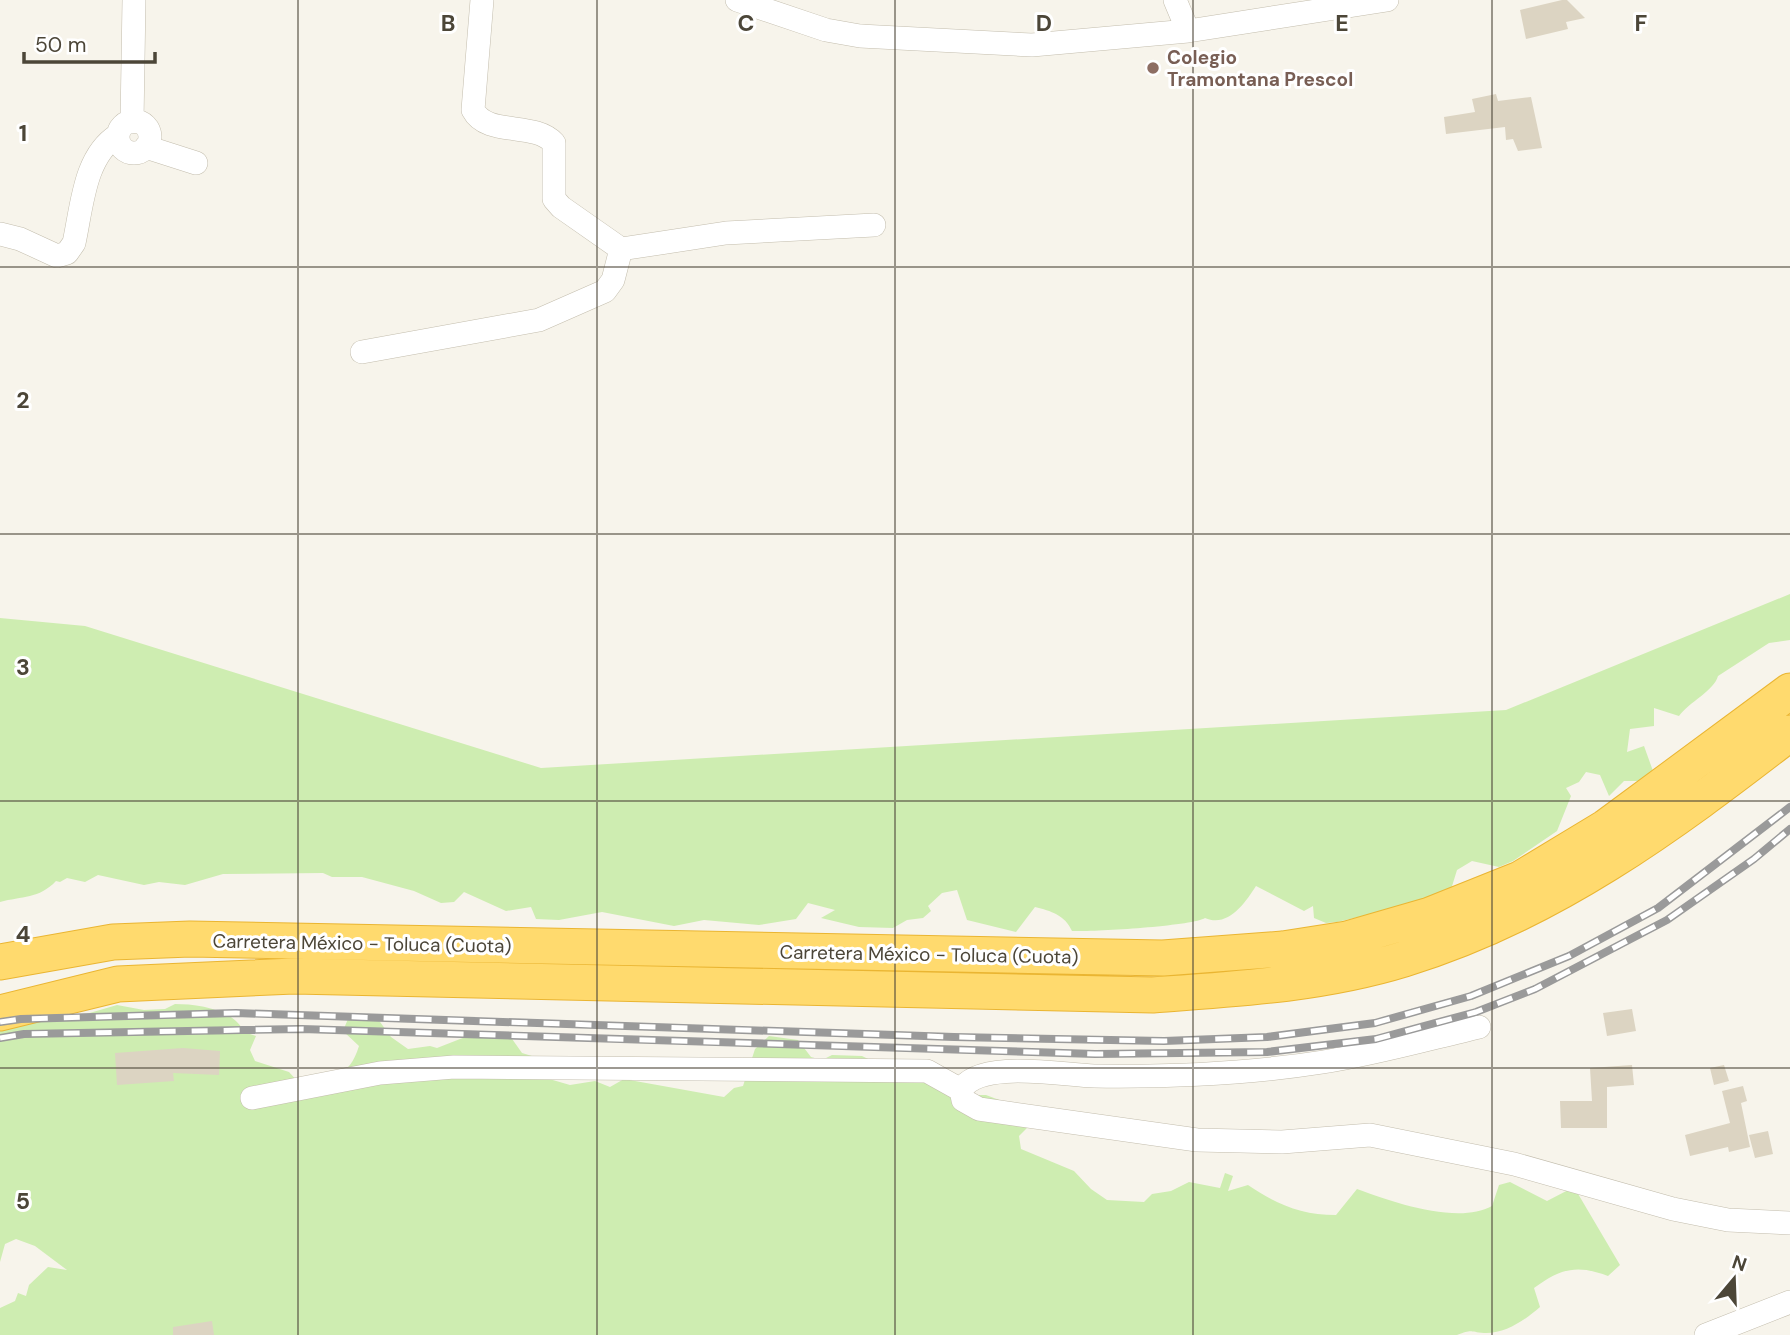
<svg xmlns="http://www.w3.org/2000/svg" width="1790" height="1335" font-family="'DM Sans',sans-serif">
<rect width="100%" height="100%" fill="#f7f4eb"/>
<path fill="#ceedb1" d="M1790,594V640L1769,643L1718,676C1714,691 1689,702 1679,716L1654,708V726L1630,729L1627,752L1644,746L1653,771L1639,781H1624L1609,796L1600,775L1586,772L1579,782L1566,788L1571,796L1557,831L1513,861L1499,867L1472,861L1457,870L1449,896L1337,922L1326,923L1314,918L1313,906L1304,911L1256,886C1245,903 1228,928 1205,918C1193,926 1092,932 1072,931C1065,915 1051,911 1035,907L1016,932L967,920L957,890L942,893L928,906L931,911L923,918L907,920L893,928L859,927L821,918L835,910L808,903L796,919L759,925L704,920L674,926L602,912L559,920L536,919L531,907L506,911L464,892L454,902L441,903L414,891L362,877H332L323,873L223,874L185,885L159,882L144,885L98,875L85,882L67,878L60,882L56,881C39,899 22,896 0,902V618L85,626L541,768L1506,710Z
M175,1004C197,1004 234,1009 244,1032L256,1036L250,1050L255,1061L289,1072L300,1084C331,1077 349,1079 359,1046L343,1031L350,1014L375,1015L391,1037L408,1049L430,1046L437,1048L478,1032L510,1036L522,1053L532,1056V1074L570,1085L595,1081L610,1087L624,1079L724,1097L734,1088L743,1086L755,1049L769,1036L798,1040L811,1057L822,1060L832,1055L862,1056L903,1076L930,1081L960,1095H986L1018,1107L1027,1128L1019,1136L1021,1149L1074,1171L1091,1189L1107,1200L1144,1202L1152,1194L1171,1191L1189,1182L1220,1188L1225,1173L1233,1176L1228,1191L1248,1185C1276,1204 1301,1215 1336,1215L1357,1189C1392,1202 1458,1225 1492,1206L1499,1185L1510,1182L1547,1201L1574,1187L1620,1265L1608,1276C1576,1264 1560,1269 1534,1288L1540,1307C1525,1320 1505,1334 1484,1333C1469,1332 1473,1329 1457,1335H0V1308L15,1301L18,1293L26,1296L29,1285L48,1267L67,1270L35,1246L16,1239L5,1244L0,1262V1031L39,1016L69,1019L117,1005L144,1010L165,1009Z"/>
<path fill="#dcd4c2" d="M1562,0H1567L1585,18L1566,22L1568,29L1526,39L1520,10Z
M1496,94L1498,101L1531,97L1542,148L1518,151L1513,139L1506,140L1505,127L1446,134L1444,117L1475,112L1472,99Z
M1632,1009L1636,1031L1607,1036L1603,1013Z
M183,1048L220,1051L219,1075L173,1073L174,1081L117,1085L115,1053Z
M1632,1065L1634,1085L1607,1087V1128H1561L1560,1101H1592L1590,1068Z
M1724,1065L1729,1081L1714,1085L1710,1068Z
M1743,1086L1747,1101L1741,1103L1750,1147L1729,1152L1728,1147L1690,1156L1685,1135L1730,1123L1722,1091Z
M1768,1131L1773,1154L1755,1158L1749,1135Z
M212,1321L214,1335H173V1327Z"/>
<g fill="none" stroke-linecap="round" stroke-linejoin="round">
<defs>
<path id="minor" d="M737,0L826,30L860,36L1032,45L1188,31L1387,0
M1175,0L1188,31
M118 137a16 16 0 1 1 32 0a16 16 0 1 1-32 0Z
M132,122L134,0
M146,147L196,163
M0,234L20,239L57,256L67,253L74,243C82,207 84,156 118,135
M621,249L726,233L874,225
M362,352L539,320L605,291L613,280L621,249L561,207L554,199V143C534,121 487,137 473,110L482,0
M961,1090C979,1059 1061,1075 1094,1076C1170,1077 1247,1074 1323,1062C1375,1054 1428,1039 1479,1027
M252,1098L380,1073L454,1067L927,1071L961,1090L963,1100L979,1109L1197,1140L1282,1142L1370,1135L1514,1164L1673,1209L1728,1220L1790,1223
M1706,1335L1790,1302"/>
<path id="highway" d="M0,962L113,942L190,939L1163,958L1283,949L1347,939L1430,915L1520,879L1606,827L1790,691
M0,1013L118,984L294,976L1153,995C1237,989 1323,984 1404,959C1551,914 1670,826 1790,733"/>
</defs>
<use href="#minor" stroke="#c3bdad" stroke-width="24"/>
<use href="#highway" stroke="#eab532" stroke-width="37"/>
<use href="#minor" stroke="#fff" stroke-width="23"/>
<use href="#highway" stroke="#ffda6e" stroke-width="35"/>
<defs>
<path id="rail" d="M0,1022L21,1019L236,1013L954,1037L1164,1041L1267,1037L1375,1023L1471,996L1569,956L1658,908L1790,807
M0,1038L24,1034L302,1029L1095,1054L1267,1052L1376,1039L1476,1012L1535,989L1667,920L1754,859L1790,829"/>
</defs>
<use href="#rail" stroke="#9a9a9a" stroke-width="8"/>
<use href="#rail" stroke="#fff" stroke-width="5" stroke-dasharray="16" stroke-linecap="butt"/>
</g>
<path fill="none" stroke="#4c4638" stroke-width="2" stroke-opacity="0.55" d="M298,0V1335M597,0V1335M895,0V1335M1193,0V1335M1492,0V1335M0,267H1790M0,534H1790M0,801H1790M0,1068H1790"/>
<circle fill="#8d6e63" stroke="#fff" stroke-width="2.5" cx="1153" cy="68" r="7"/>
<g text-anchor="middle" stroke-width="6" stroke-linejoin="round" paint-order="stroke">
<g font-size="19" font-weight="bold" fill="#785e54" stroke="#fff" text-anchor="start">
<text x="1167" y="64">Colegio<tspan x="1167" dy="22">Tramontana Prescol</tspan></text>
</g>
<g font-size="19" fill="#4c4638" stroke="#fff">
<text transform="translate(362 943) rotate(1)" y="7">Carretera México - Toluca (Cuota)</text>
<text transform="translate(929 954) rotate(1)" y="7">Carretera México - Toluca (Cuota)</text>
</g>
</g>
<g font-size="23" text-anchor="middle" font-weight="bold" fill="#4c4638" stroke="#fff" stroke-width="6" stroke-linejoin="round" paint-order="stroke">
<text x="448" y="31">B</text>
<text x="746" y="31">C</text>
<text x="1044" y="31">D</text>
<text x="1342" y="31">E</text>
<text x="1641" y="31">F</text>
<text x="23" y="141">1</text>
<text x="23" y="408">2</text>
<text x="23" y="675">3</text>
<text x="23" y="942">4</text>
<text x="23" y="1209">5</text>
</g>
<g transform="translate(1734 1279) rotate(19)" stroke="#ffffff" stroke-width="5" paint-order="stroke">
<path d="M0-5L12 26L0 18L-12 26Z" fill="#4c4638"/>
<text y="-10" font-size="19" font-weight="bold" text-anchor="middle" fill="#4c4638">N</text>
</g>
<path d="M24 52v10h131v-10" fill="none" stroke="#4c4638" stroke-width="3.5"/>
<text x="35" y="52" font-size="21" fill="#4c4638" stroke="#ffffff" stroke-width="5" paint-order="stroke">50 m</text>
</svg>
